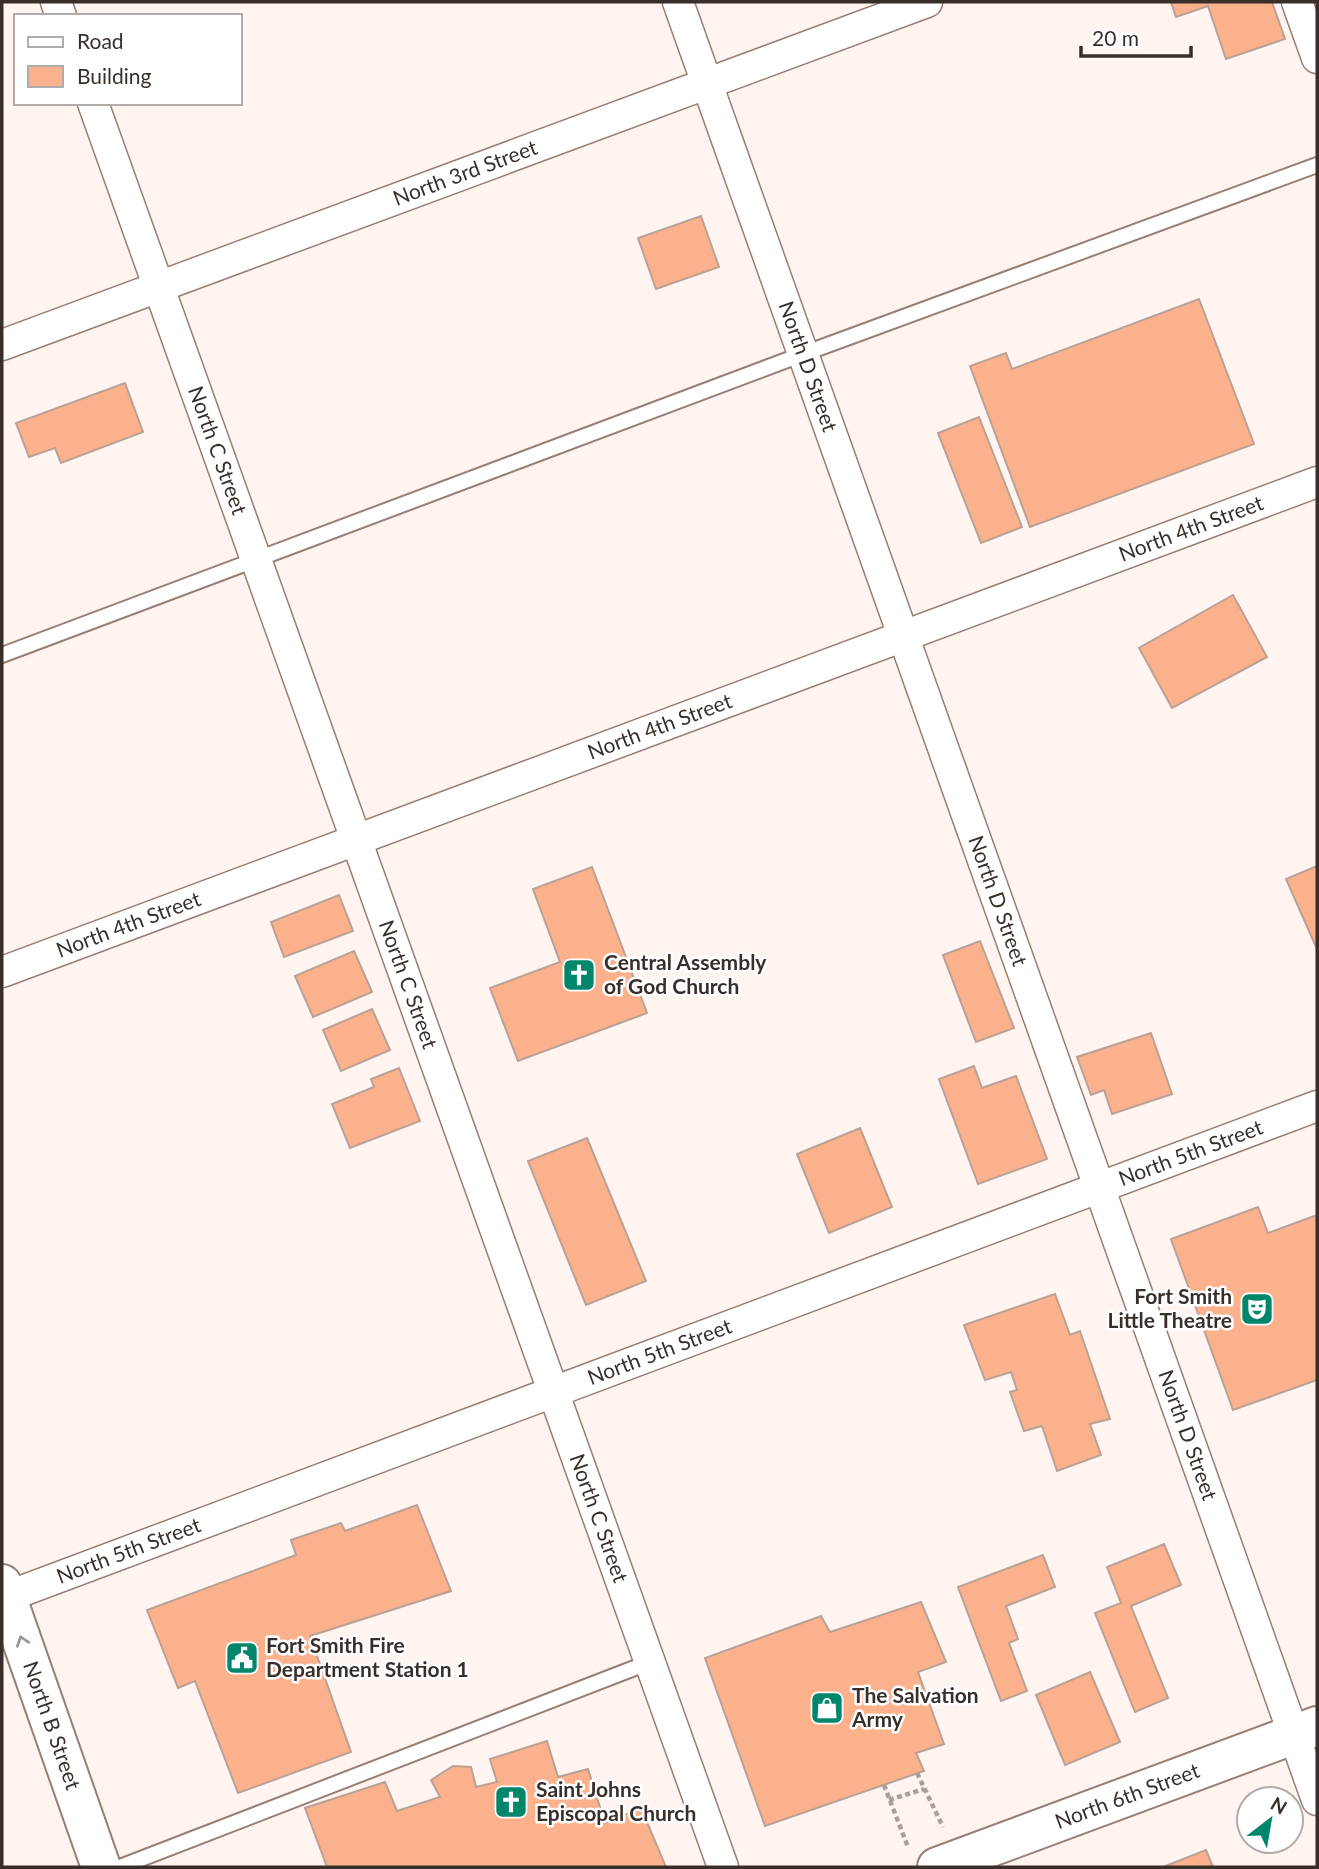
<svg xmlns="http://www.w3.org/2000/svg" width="1319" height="1869" viewBox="0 0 1319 1869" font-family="Lato,sans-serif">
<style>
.building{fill:#fcb18d;stroke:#baa196;stroke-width:2}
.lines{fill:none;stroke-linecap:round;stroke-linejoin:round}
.lane-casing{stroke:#967f74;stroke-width:18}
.street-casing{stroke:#967f74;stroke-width:33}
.secondary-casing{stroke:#967f74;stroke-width:42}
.path{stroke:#a99e99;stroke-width:4.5;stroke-dasharray:5 3.5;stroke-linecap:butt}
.lane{stroke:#fff;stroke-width:14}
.street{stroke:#fff;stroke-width:30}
.secondary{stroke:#fff;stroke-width:38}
.oneway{stroke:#9c9794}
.labels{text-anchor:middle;stroke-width:5;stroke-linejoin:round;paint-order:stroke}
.street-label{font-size:21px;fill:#392f2a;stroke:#fff}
.poi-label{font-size:21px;font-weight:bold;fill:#392f2a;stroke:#fff;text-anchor:start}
</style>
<rect width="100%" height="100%" fill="#fff4ef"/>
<g class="building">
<path d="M1171,2H1272L1285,39L1226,59L1208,6L1176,17Z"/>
<path d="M701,216L719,267L656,289L638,238Z"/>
<path d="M1199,299L1254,444L1030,527L970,366L1006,353L1012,369Z"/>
<path d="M125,383L143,432L61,463L55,448L29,457L16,423Z"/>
<path d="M979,417L1022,527L981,543L938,433Z"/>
<path d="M1233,595L1267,657L1172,708L1139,648Z"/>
<path d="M1317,866V949L1286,879Z"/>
<path d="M592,867L647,1013L518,1061L490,988L560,962L533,889Z"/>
<path d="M339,895L353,931L284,957L271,922Z"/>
<path d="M980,941L1014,1028L976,1042L943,955Z"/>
<path d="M354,951L372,992L313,1017L295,976Z"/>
<path d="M372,1009L390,1050L341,1071L323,1030Z"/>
<path d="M1151,1033L1172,1094L1112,1114L1104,1090L1091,1095L1077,1057Z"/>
<path d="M974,1066L982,1088L1016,1076L1047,1159L978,1184L939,1079Z"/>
<path d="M399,1068L420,1121L350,1148L332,1104L374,1087L371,1079Z"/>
<path d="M860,1128L892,1207L829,1233L797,1154Z"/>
<path d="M587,1138L646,1281L586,1305L528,1161Z"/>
<path d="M1258,1207L1268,1233L1317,1215V1380L1233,1410L1171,1239Z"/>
<path d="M1055,1294L1070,1335L1080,1331L1110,1419L1090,1424L1101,1455L1057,1471L1042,1426L1024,1431L1010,1392L1017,1390L1011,1372L985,1380L964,1325Z"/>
<path d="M417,1505L451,1591L310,1636L351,1752L238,1793L195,1681L178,1688L147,1610L296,1555L291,1540L341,1523L345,1531Z"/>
<path d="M1164,1544L1181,1585L1131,1606L1168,1698L1135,1712L1095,1613L1121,1603L1107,1567Z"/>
<path d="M1043,1555L1055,1587L1006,1606L1018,1639L1009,1643L1027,1691L1001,1701L958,1587Z"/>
<path d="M921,1602L946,1662L918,1672L944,1744L916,1753L924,1771L765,1826L705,1658L821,1616L830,1632Z"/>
<path d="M1090,1672L1120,1742L1065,1765L1036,1695Z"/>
<path d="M547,1741L558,1777L588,1769L605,1823L641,1808L666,1867H327L305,1808L385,1782L397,1811L440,1797L431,1780L453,1766L471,1767L476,1787L497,1782L490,1759Z"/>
<path d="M1206,1850L1213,1867H1163Z"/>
</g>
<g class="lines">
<defs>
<g id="lane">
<path d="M2,655L803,354L1317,165"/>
<path d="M120,1867L650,1662"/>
</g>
<g id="street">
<path d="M56,2L61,16"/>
<path id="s1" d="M678,2L1317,1800"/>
<path d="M1297,2L1317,58"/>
<path id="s2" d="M93,103L723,1867"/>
<path id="s3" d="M2,345L927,2"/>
<path id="s4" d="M2,972L1317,482"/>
<path id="s5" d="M6,1597L1317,1106"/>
</g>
<g id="secondary">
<path id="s6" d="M2,1584L101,1867"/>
<path id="s7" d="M937,1867L1317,1726"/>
</g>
</defs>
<use href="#lane" class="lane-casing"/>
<use href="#street" class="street-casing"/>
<use href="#secondary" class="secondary-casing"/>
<g class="path">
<path d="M917,1773L943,1827"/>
<path d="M884,1785L908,1847"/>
<path d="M889,1800L924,1789"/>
</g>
<use href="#lane" class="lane"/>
<use href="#street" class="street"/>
<use href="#secondary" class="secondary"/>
</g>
<defs><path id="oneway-chevron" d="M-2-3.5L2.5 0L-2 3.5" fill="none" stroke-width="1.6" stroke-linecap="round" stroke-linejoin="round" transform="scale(1.75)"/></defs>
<use class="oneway" href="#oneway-chevron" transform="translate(22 1641) rotate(-109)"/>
<defs>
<symbol id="church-square" viewBox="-11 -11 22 22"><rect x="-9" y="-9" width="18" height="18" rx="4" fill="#00866b" stroke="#fff"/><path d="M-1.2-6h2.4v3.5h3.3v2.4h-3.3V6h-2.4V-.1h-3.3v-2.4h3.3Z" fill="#fff"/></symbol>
<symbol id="theatre-square" viewBox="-11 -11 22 22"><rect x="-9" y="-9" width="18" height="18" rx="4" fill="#00866b" stroke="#fff"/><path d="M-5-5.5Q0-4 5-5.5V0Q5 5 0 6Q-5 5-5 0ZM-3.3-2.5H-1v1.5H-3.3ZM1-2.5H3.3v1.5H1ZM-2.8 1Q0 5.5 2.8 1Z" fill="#fff"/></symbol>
<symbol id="civic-square" viewBox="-11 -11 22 22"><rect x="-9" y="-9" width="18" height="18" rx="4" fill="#00866b" stroke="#fff"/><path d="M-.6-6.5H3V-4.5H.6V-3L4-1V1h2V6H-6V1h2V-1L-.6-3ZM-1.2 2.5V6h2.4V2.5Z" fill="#fff"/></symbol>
<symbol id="shop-square" viewBox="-11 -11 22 22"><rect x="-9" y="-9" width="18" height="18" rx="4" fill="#00866b" stroke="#fff"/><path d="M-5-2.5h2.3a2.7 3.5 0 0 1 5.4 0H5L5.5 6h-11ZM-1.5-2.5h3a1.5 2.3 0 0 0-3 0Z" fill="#fff"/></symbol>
</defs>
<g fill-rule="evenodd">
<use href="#church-square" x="560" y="956" width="38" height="38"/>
<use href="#theatre-square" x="1238" y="1290" width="38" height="38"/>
<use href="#civic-square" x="223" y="1639" width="38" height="38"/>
<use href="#shop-square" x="808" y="1689" width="38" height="38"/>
<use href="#church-square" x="492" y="1783" width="38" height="38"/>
</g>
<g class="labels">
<g class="street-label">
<text dy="7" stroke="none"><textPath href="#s3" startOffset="494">North 3rd Street</textPath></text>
<text dy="7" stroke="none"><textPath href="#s1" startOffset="387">North D Street</textPath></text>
<text dy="7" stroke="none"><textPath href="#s2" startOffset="369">North C Street</textPath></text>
<text dy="7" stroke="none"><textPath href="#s4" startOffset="1269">North 4th Street</textPath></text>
<text dy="7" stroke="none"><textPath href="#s4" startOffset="702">North 4th Street</textPath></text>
<text dy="7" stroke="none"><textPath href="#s1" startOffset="954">North D Street</textPath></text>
<text dy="7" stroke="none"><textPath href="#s4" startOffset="135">North 4th Street</textPath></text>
<text dy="7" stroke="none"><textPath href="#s2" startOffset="936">North C Street</textPath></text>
<text dy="7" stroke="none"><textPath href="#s5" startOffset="1265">North 5th Street</textPath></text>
<text dy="7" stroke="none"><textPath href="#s5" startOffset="698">North 5th Street</textPath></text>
<text dy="7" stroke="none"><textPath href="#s1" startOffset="1521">North D Street</textPath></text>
<text dy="7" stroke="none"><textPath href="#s2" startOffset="1503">North C Street</textPath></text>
<text dy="7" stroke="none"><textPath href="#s5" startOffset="131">North 5th Street</textPath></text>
<text dy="7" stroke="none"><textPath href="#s6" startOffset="150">North B Street</textPath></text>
<text dy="7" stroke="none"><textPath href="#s7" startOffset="203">North 6th Street</textPath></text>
</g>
<g class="poi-label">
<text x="604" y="970">Central Assembly<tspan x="604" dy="24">of God Church</tspan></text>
<text x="1232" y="1304" text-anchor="end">Fort Smith<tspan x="1232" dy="24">Little Theatre</tspan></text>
<text x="266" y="1653">Fort Smith Fire<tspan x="266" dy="24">Department Station 1</tspan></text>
<text x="852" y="1703">The Salvation<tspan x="852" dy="24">Army</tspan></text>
<text x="536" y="1797">Saint Johns<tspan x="536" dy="24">Episcopal Church</tspan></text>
</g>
</g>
<rect width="1319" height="1869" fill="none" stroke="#392f2a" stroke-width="7"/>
<rect x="14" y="14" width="228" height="91" fill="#ffffff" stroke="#b0acaa" stroke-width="2"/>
<rect x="28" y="37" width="35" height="10" fill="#ffffff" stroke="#b0acaa" stroke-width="2"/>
<text x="77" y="49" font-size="21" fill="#392f2a">Road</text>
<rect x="28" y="66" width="35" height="21" fill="#fcb18d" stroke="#b0acaa" stroke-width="2"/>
<text x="77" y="84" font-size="21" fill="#392f2a">Building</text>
<g transform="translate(1270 1820) rotate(31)"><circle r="33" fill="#ffffff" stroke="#b0acaa" stroke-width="2"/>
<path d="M0-5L12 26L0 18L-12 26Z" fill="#00866b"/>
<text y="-10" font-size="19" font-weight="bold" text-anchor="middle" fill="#392f2a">N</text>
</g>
<path d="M1081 46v10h110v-10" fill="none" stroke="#392f2a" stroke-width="3.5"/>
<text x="1092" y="46" font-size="21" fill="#392f2a" stroke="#ffffff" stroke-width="5" paint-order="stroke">20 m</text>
</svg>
